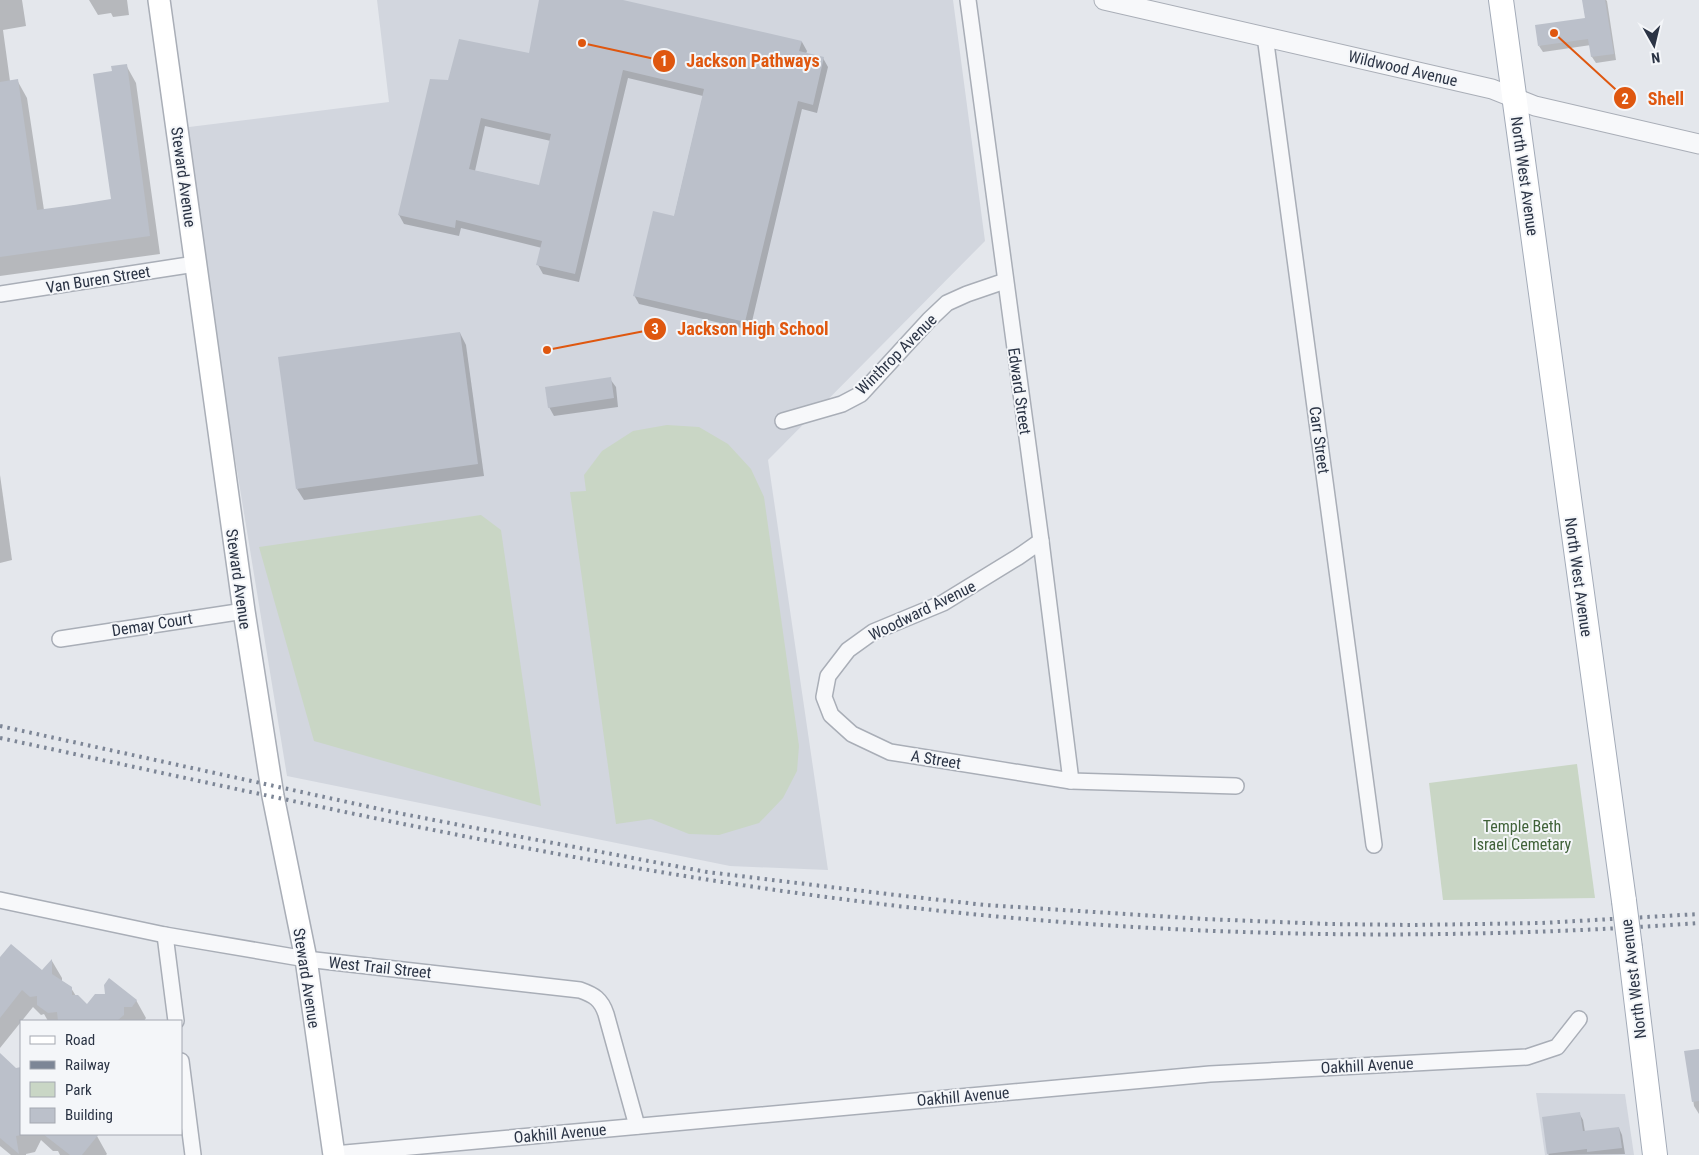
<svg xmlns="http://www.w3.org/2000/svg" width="1699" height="1155" viewBox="0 0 1699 1155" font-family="'Roboto Condensed',sans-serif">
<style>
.built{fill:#d2d6de}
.green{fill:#c9d6c5}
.shadow{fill:#0003;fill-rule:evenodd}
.building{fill:#bbc0ca;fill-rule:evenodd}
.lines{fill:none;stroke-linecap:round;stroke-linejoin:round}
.minor-casing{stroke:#a9aeb7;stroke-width:18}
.tertiary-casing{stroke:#a9aeb7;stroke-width:21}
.secondary-casing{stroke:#a9aeb7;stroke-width:24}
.primary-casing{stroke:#a3abb8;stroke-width:26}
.minor{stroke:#f7f8fa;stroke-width:15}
.tertiary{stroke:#f7f8fa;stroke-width:19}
.secondary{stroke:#fff;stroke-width:21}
.primary{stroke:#fff;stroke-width:24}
.rail{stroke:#7d8696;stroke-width:4;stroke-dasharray:2.5 5;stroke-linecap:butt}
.primary-bridge-casing{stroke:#a3abb8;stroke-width:26;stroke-linecap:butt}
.primary-bridge{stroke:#fff;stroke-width:24}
.labels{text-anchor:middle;stroke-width:4;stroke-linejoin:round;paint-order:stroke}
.street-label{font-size:16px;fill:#2b3445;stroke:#f4f6f9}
.park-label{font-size:16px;fill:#3f6138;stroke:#f4f6f9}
.leader{fill:none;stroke:#df570f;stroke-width:2}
.callout-dot{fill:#df570f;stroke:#f4f6f9;stroke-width:2}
.mark-label{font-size:15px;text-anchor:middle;font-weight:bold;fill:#fff}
.callout-label{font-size:18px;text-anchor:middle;font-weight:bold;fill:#df570f;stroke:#f4f6f9;stroke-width:4;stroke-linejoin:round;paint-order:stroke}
</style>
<rect width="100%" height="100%" fill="#e4e7ec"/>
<g class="built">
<path d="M377,0H953L985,241L768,460L828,870L730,866L287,776L181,128L389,102Z"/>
<path d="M1536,1093L1625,1094L1634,1155H1545Z"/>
</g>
<g class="green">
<path d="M667,425L699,427L728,444L751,469L764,497L799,746L797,771L783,798L759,823L719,835L689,834L651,819L616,824L570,492L586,491L584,475L602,451L633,431Z"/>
<path d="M481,515L501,530L541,806L314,741L259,547Z"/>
<path d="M1577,764L1595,898L1443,900L1429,783Z"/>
</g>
<g class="shadow">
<path d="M0,0H22L26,26L3,30L10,81L17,80L27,98L44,210L112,200L113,72L126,65L136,83L160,254L0,276Z"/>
<path d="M89,0H127L129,15L113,17L111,13L98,15Z"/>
<path d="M541,0H618L802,42L807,51L806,54L823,58L828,67L817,113L802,109L750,330L639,304L634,295L674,218L703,96L628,78L579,282L543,274L538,265L542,248L461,228L459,236L404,224L399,215L449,82L530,54ZM485,126L551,141L540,186L475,171Z"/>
<path d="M1583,0H1606L1607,1L1616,60L1596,63L1592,57L1591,45L1543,52L1539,46L1586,19Z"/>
<path d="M460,333L466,345L484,476L304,500L297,489Z"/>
<path d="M610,379L616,387L618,407L554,416L549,407Z"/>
<path d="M0,475L12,560L0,563Z"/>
<path d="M0,959L43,972L52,961L62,978V982L71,988L76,996L87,1005L136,1000L146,1018L144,1021H48L44,1014L41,1015L33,1007L0,1048Z"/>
<path d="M1699,1050V1114L1694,1106L1686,1052Z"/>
<path d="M0,1055L21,1074V1134H93L97,1136L107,1154L106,1155H60L58,1151H53L41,1140L35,1152L26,1154V1155H11L0,1146Z"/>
<path d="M1579,1113L1583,1120L1585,1132L1619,1128L1622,1135L1625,1154L1549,1155L1548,1154Z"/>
</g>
<g class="building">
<path d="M539,0H623L802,41L799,51L824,57L813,105L798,101L745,322L633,296L653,211L674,216L704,89L623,70L575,274L536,265L542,241L456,220L455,228L398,215L430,79L448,80L459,39L529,53ZM481,118L551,134L539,185L469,169Z"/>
<path d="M1582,0H1605L1614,54L1591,57L1588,39L1538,46L1535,25L1585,18Z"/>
<path d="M127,64L150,236L0,257V82L18,79L37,210L74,205L111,199L93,74L112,71L111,66Z"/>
<path d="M460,332L478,464L296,489L278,357Z"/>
<path d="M611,377L614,398L548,408L545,387Z"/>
<path d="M11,944L42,970L52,959V974L72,987V995H78L87,1004L95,994H105L104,985L109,978L137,1000L132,1007H124V1015L117,1021H58L57,1012L48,1013L37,1005V996L30,997L22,990L0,1018V957Z"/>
<path d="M1699,1049V1101L1692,1102L1684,1051Z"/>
<path d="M0,1053L16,1068L21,1067V1135L16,1136L19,1154L0,1138Z"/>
<path d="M1580,1112L1583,1131L1619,1127L1622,1148L1587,1152V1149L1547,1154L1542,1117Z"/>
<path d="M43,1134H99L82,1155H70Z"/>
</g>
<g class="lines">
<defs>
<g id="minor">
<path d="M968,0L1041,541L1071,781"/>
<path d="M1265,36L1374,845"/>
<path d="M0,294L195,264"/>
<path d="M783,421L842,404L861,394L929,320L947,303L967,294L1005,281"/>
<path d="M1041,541L1018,557L943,603L873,632L848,650L828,676L824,697L831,715L852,734L890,752L1071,781L1236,786"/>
<path d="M60,639L244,611"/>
<path d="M0,900L165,935L306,959L580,990C594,995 601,999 606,1014L637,1126"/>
<path d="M165,935L176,1021"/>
<path d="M181,1061L193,1155"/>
<path d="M334,1154L1210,1074L1527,1057L1557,1047L1579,1019"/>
</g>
<path id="tertiary" d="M1104,0L1492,89L1535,106L1699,144"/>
<path id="secondary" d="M159,0L244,611L273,796L306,959L334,1155"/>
<g id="primary">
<path d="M1501,0L1624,901"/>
<path d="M1630,948L1655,1155"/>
</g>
</defs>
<use href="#minor" class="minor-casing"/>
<use href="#tertiary" class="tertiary-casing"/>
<use href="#secondary" class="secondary-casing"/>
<use href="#primary" class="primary-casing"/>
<use href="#minor" class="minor"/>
<use href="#tertiary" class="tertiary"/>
<use href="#secondary" class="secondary"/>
<use href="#primary" class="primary"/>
<g class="rail">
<path d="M0,726L393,812L511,835L707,872L896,895L985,905L1204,919L1329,924L1412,925L1542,923L1699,914"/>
<path d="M0,738C290,800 578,867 873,903C1146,937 1424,943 1699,923"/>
</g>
<defs>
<path id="primary-bridge" d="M1624,901L1630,948"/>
</defs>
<use href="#primary-bridge" class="primary-bridge-casing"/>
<use href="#primary-bridge" class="primary-bridge"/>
</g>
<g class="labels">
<g class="street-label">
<text transform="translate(1403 68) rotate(13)" y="6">Wildwood Avenue</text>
<text transform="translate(1525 176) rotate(82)" y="6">North West Avenue</text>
<text transform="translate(184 177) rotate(82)" y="6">Steward Avenue</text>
<text transform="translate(98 279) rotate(-9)" y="6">Van Buren Street</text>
<text transform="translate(896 354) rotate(-45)" y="6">Winthrop Avenue</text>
<text transform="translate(1020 391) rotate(82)" y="6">Edward Street</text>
<text transform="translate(1320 440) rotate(82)" y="6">Carr Street</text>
<text transform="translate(1579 577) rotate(82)" y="6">North West Avenue</text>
<text transform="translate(239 579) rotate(82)" y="6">Steward Avenue</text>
<text transform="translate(922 610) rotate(-26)" y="6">Woodward Avenue</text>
<text transform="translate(152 624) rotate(-9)" y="6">Demay Court</text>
<text transform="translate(936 759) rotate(9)" y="6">A Street</text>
<text transform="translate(380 967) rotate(6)" y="6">West Trail Street</text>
<text transform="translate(307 978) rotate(81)" y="6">Steward Avenue</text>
<text transform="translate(1633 979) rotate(-97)" y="6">North West Avenue</text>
<text transform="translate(1367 1065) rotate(-3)" y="6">Oakhill Avenue</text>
<text transform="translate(963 1096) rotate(-5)" y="6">Oakhill Avenue</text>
<text transform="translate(560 1133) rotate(-5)" y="6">Oakhill Avenue</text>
</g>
<g class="park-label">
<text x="1522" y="832">Temple Beth<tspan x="1522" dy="18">Israel Cemetary</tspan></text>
</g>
</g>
<path class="leader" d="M582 43L664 61M1554 33L1625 98M547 350L655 329"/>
<g class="callout-dot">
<circle cx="582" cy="43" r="5"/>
<circle cx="1554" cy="33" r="5"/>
<circle cx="547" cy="350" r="5"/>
<circle cx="664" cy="61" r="12"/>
<circle cx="1625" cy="98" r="12"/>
<circle cx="655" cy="329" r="12"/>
</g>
<g class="mark-label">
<text x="664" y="66">1</text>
<text x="1625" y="104">2</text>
<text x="655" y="334">3</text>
</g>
<g class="callout-label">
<text x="753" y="67">Jackson Pathways</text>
<text x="1666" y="105">Shell</text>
<text x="753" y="335">Jackson High School</text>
</g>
<rect x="20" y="1020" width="162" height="115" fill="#f4f6f9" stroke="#a4a8b1"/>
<rect x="30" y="1036" width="25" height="8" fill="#ffffff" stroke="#a4a8b1"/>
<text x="65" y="1045" font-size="15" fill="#2b3445">Road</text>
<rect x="30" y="1061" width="25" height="8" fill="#7d8696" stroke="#a4a8b1"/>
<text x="65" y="1070" font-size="15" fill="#2b3445">Railway</text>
<rect x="30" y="1082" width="25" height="15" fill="#c9d6c5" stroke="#a4a8b1"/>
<text x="65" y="1095" font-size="15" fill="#2b3445">Park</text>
<rect x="30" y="1108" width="25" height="15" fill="#bbc0ca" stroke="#a4a8b1"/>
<text x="65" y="1120" font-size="15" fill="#2b3445">Building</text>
<g transform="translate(1654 45) rotate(172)" stroke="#f4f6f9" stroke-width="4" paint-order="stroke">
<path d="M0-4L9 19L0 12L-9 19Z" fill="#2b3445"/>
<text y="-8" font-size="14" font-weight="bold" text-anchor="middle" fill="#2b3445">N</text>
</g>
</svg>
